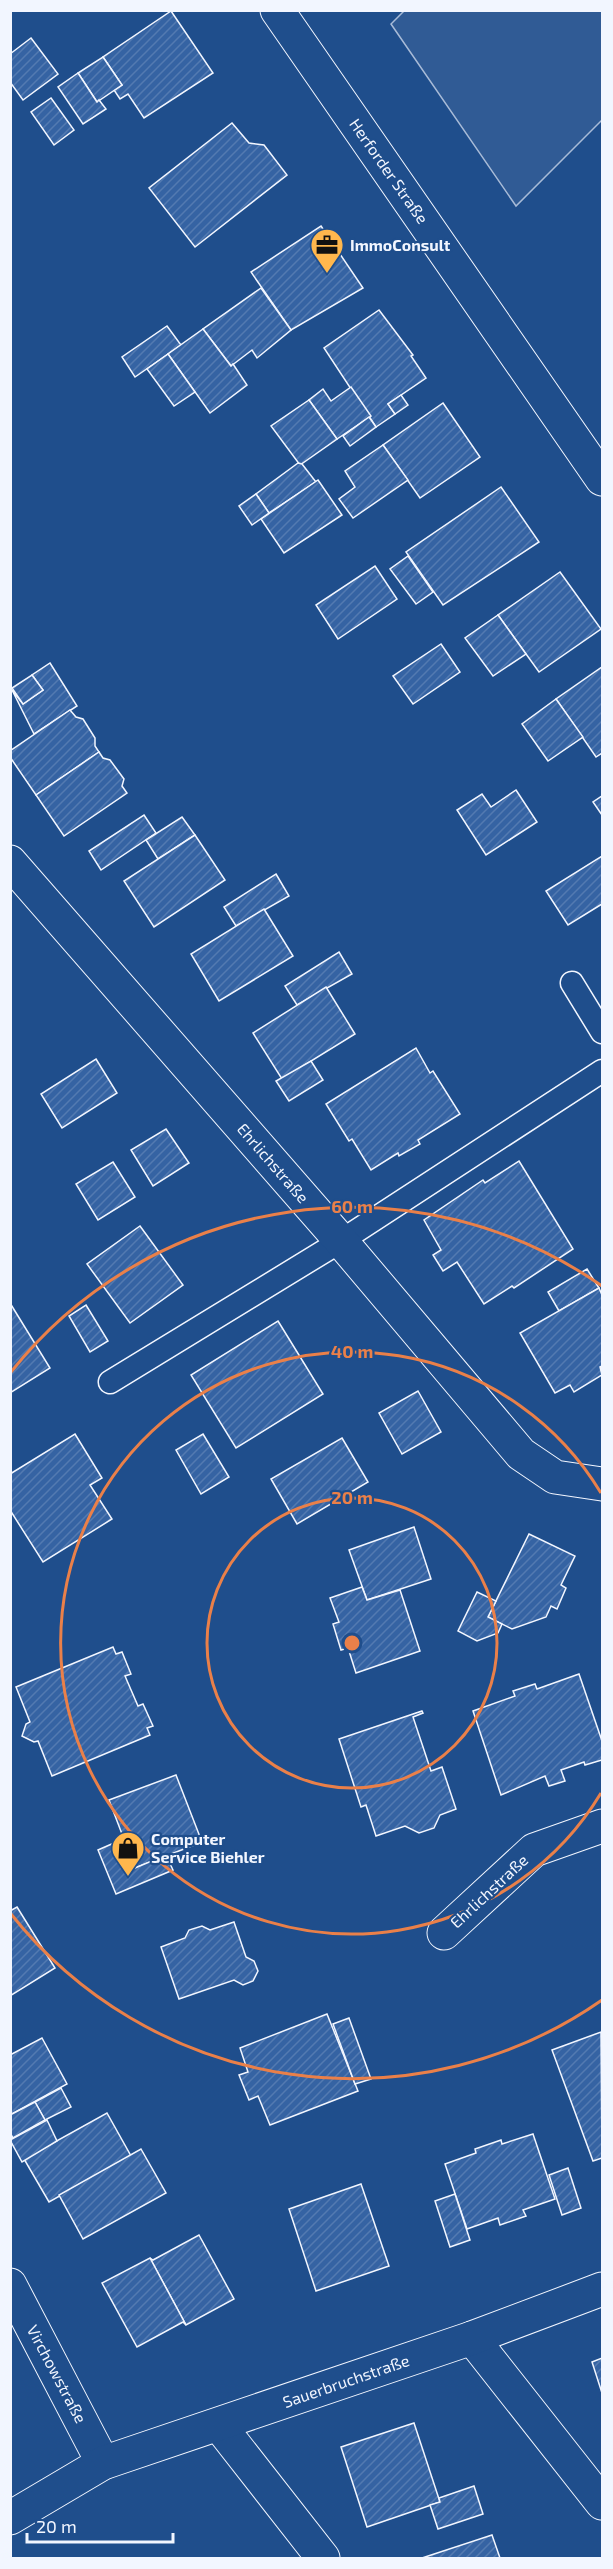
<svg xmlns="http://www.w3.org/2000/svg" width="613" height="2569" viewBox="0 0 613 2569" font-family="'Exo 2',sans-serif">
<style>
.built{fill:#305b95;stroke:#a8bbd7;stroke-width:1.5}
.building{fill:url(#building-hatch);stroke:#f2f6ff;stroke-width:1.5}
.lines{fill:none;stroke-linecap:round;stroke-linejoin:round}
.lane-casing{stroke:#f2f6ff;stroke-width:25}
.street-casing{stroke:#f2f6ff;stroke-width:35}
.secondary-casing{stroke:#f2f6ff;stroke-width:35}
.lane{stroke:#1f4e8c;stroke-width:22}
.street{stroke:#1f4e8c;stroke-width:33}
.secondary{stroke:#1f4e8c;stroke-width:33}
.ring{fill:none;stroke:#ea8049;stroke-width:3}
.labels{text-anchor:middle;stroke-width:4.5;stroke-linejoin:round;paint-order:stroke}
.street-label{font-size:16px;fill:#f2f6ff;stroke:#1f4e8c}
.poi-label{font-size:16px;font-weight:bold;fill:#f2f6ff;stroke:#1f4e8c;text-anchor:start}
.centre{fill:#ea8049;stroke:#1f4e8c;stroke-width:3}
.ring-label{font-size:18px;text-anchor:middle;font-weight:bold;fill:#ea8049;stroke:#1f4e8c;stroke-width:4.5;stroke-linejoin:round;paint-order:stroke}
</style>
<defs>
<pattern id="building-hatch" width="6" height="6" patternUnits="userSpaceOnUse" patternTransform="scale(1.5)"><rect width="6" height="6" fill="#3563a3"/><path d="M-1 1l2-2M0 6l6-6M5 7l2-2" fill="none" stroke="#537ab1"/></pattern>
</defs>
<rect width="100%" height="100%" fill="#1f4e8c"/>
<path class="built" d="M405,10L602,11V120L516,206L391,24Z"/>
<g class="building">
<path d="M171,11L213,73L144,118L128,94L120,99L114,90L122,85L103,57Z"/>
<path d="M31,38L58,74L23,100L10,82V54Z"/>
<path d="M103,57L122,85L97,102L78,73Z"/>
<path d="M78,73L97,102L99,100L106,109L83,124L58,87Z"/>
<path d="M51,98L74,130L54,145L31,112Z"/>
<path d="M232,123L249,143L264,145L287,175L195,247L149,188Z"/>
<path d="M321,226L363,288L291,330L251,272Z"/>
<path d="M261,288L291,330L257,358L252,350L231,366L203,329Z"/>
<path d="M379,310L413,355L411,356L426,378L388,404L395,414L376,427L324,348Z"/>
<path d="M167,326L181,345L135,377L122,357Z"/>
<path d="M203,329L231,366L233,364L247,385L210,413L168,354Z"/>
<path d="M168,354L195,392L174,406L147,369Z"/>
<path d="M351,387L371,416L337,439L309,400L323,389L331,401Z"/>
<path d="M401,395L408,405L395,414L388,404Z"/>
<path d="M309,400L337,439L300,465L271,426Z"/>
<path d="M443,403L480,457L420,498L383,445Z"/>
<path d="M369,417L376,427L350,446L343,436Z"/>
<path d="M383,445L408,480L353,518L339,499L355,487L345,471Z"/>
<path d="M298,463L302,464L316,482L269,513L256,494Z"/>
<path d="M318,480L342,515L284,553L261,519Z"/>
<path d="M501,487L539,542L443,605L406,552Z"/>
<path d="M256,494L269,513L252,525L239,506Z"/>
<path d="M408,556L433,592L416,604L390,569Z"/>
<path d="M375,566L397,599L338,639L316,605Z"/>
<path d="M560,572L601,629L539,672L498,615Z"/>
<path d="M498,615L526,654L493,676L465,638Z"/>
<path d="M441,644L460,672L413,704L393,676Z"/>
<path d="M50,663L77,706L34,734L12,690L23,704L43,690L32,675Z"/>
<path d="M602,667V753L596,757L556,699Z"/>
<path d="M32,675L43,690L23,704L12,688Z"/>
<path d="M556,699L583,737L548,761L522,724Z"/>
<path d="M70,710L76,717L83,719L95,738V746L99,752L36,795L10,757V751Z"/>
<path d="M99,752L103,758L110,760L124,779L122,786L127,793L64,836L36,795Z"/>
<path d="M516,790L537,822L486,855L457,810L482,794L491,807Z"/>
<path d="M602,796V815L593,802Z"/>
<path d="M144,815L156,833L101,870L89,851Z"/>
<path d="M182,817L195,835L158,859L146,840Z"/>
<path d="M195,835L225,880L154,927L124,881Z"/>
<path d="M602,856V904L568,925L546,891Z"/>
<path d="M276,874L289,896L236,926L224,907Z"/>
<path d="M264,909L293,956L219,1001L191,954Z"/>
<path d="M339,952L352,974L297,1005L285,986Z"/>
<path d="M326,987L355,1034L282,1079L253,1033Z"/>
<path d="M416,1048L430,1073L433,1071L460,1114L418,1140L420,1144L399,1156L398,1153L371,1170L352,1139L349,1141L326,1104Z"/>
<path d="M96,1059L117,1093L62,1128L41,1094Z"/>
<path d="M311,1061L323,1080L289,1101L276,1081Z"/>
<path d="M166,1129L189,1163L153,1186L131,1150Z"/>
<path d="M519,1161L573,1249L514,1288L512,1286L484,1304L457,1262L443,1271L433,1255L441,1250L424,1220L483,1180L485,1183Z"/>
<path d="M113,1162L135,1197L98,1220L76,1184Z"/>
<path d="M140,1226L183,1285L130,1323L87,1264Z"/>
<path d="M587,1269L599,1288L559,1311L548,1292Z"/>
<path d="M599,1288L602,1295V1366L600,1367L602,1375L574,1392L570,1385L555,1393L520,1333Z"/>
<path d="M10,1303L50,1368L10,1393Z"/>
<path d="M86,1305L108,1341L90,1352L69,1316Z"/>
<path d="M278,1321L323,1394L236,1448L191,1375Z"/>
<path d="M418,1391L441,1432L402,1454L379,1413Z"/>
<path d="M75,1434L102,1478L90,1485L112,1519L43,1562L10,1510V1474Z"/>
<path d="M203,1434L229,1477L201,1494L176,1450Z"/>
<path d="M342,1438L368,1482L297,1524L271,1479Z"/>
<path d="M414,1527L431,1579L367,1600L349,1550Z"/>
<path d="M529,1534L575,1556L561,1585L566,1588L557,1609L551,1606L546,1617L512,1629L488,1617Z"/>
<path d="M362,1587L367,1600L400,1590L420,1651L356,1673L348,1648L341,1650L333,1624L339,1622L330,1598Z"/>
<path d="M477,1592L496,1601L488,1617L502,1624L498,1633L477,1641L458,1631Z"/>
<path d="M113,1647L116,1654L122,1652L131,1674L125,1676L138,1706L143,1704L153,1726L147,1728L150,1735L52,1776L38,1741L34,1742L22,1736L26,1724L30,1722L16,1687Z"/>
<path d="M579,1674L602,1741V1760L585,1765L584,1762L561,1770L565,1781L549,1786L545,1776L501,1795L473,1711L515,1696L513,1691L535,1684L537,1689Z"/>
<path d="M422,1711L423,1713L413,1717L431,1771L442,1767L456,1809L440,1815L434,1828L419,1833L405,1826L376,1836L366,1805L361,1807L339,1739Z"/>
<path d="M176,1775L202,1842L135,1868L109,1800Z"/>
<path d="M123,1839L135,1868L166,1855L173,1870L116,1894L98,1850Z"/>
<path d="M17,1907L55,1968L10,1996V1911Z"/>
<path d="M234,1922L246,1957L254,1961L258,1971L253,1981L243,1985L234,1980L179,1999L161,1947L185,1938L189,1930L202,1926L210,1930Z"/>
<path d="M327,2014L358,2091L270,2125L258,2096L249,2100L239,2075L248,2072L240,2048Z"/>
<path d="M349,2018L371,2079L355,2084L333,2024Z"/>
<path d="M601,2032L602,2158L593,2161L552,2050Z"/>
<path d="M42,2038L67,2084L10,2115V2055Z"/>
<path d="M61,2088L71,2107L45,2120L35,2102Z"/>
<path d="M35,2102L45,2120L13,2138L10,2133V2115Z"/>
<path d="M107,2113L131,2156L49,2202L24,2159Z"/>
<path d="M47,2120L57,2141L22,2162L10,2140Z"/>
<path d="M533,2134L555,2199L523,2210L526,2216L500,2225L498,2218L467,2229L445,2164L476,2153L475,2149L501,2140L502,2144Z"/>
<path d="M141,2149L166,2193L83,2239L59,2195Z"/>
<path d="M568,2168L581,2208L562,2215L549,2175Z"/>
<path d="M361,2184L389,2266L316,2291L289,2209Z"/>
<path d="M455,2194L470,2240L450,2247L435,2201Z"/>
<path d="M199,2235L234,2299L186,2325L150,2258L153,2260Z"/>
<path d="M150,2258L186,2325L183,2322L137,2347L102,2283Z"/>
<path d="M602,2358V2393L592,2362Z"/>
<path d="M414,2423L440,2502L367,2527L341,2447Z"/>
<path d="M474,2486L483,2514L438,2529L430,2505L440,2502L439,2498Z"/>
<path d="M492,2535L500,2558H422Z"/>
</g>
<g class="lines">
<defs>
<g id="lane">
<path d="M572,983L602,1032"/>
<path d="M110,1382L341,1241L602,1071"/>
</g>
<g id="street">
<path d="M10,862L341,1241L521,1454L555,1477L602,1484"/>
<path d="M444,1933L534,1850L602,1826"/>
<path d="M10,2285L103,2463"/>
<path d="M472,2338L602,2503"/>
<path d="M219,2425L323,2558"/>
<path d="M10,2518L103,2463L472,2338L602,2289"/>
</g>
<path id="secondary" d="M277,10L602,479"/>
</defs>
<use href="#lane" class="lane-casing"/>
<use href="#street" class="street-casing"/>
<use href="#secondary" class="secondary-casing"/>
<use href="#lane" class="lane"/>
<use href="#street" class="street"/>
<use href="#secondary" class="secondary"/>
</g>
<g class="ring">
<circle cx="352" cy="1643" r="145"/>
<path d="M601 1793A291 291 0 1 1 601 1493"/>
<path d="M602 2000A436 436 0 0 1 11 1914M11 1372A436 436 0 0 1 602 1286"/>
</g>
<defs>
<symbol id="office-pin" viewBox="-11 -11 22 30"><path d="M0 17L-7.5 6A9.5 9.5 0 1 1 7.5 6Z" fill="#ffb74d" stroke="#1f4e8c"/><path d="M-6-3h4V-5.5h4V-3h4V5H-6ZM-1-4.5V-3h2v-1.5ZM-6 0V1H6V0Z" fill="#111"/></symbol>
<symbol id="shop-pin" viewBox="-11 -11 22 30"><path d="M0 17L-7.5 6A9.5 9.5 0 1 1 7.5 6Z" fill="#ffb74d" stroke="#1f4e8c"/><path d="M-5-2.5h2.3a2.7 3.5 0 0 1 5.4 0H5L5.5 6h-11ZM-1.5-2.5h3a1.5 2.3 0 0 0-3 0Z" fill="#111"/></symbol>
</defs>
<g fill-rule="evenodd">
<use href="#office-pin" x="308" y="226" width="38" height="52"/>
<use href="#shop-pin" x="109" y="1829" width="38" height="52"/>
</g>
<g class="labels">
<g class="street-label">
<text transform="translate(389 171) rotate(55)" y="6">Herforder Straße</text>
<text transform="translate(273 1163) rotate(49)" y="6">Ehrlichstraße</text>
<text transform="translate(489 1891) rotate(-43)" y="6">Ehrlichstraße</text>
<text transform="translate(57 2374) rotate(62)" y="6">Virchowstraße</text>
<text transform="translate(346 2381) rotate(-19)" y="6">Sauerbruchstraße</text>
</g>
<g class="poi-label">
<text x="350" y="251">ImmoConsult</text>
<text x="151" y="1845">Computer<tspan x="151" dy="18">Service Biehler</tspan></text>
</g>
</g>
<circle cx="352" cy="1643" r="9" class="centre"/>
<g class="ring-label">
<text x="352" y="1213">60 m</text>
<text x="352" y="1358">40 m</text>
<text x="352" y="1504">20 m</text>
</g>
<rect width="613" height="2569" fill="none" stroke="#f2f6ff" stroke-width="24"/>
<path d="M27 2533v9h146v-9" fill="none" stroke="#f2f6ff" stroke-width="3"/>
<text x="36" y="2533" font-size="18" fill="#f2f6ff" stroke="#1f4e8c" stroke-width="4.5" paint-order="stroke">20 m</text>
</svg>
